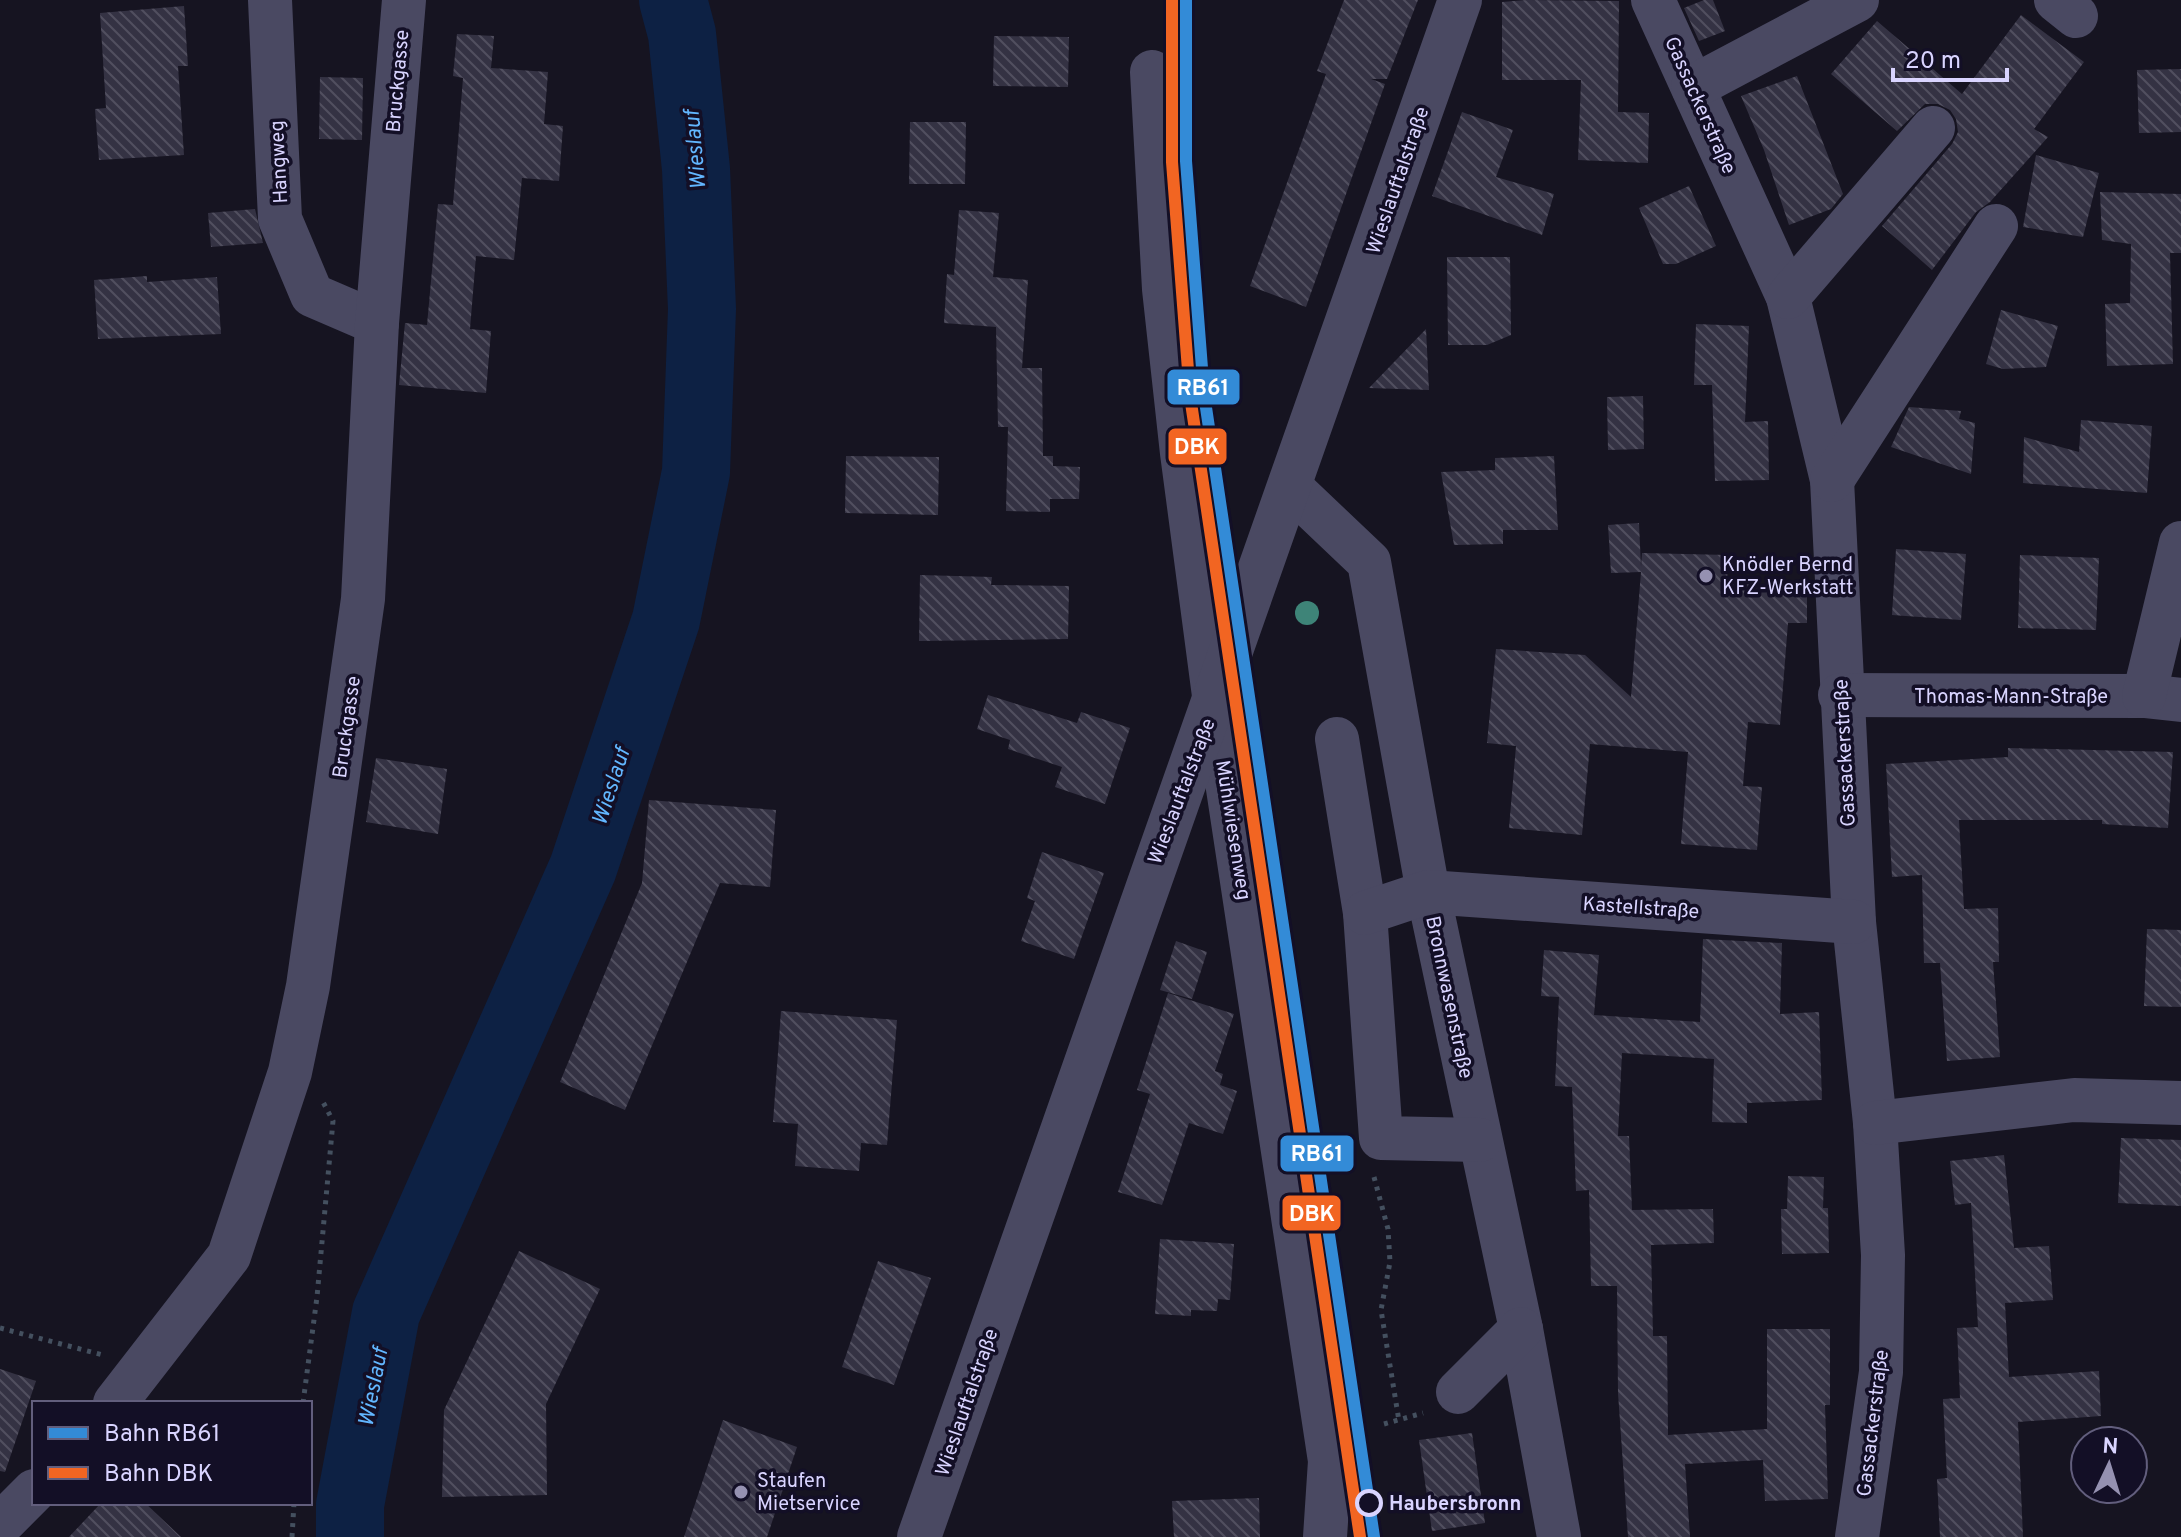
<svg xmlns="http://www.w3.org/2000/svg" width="2181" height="1537" viewBox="0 0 2181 1537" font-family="Overpass,sans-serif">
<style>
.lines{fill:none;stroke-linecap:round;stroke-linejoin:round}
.stream{stroke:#0d2144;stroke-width:11}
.river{stroke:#0d2144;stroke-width:68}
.building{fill:url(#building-back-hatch)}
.path{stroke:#44505f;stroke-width:5;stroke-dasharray:4 6;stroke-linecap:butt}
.minor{stroke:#4a4962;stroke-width:44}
.rail-1-casing{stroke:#130f26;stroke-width:18}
.rail-2-casing{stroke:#130f26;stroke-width:18}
.rail-1{stroke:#338bd7;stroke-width:12}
.rail-2{stroke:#f26522;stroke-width:12}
.tree{fill:#3e8478}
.poi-dot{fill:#9591b1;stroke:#130f26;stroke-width:3}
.stop-dot{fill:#130f26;stroke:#d9d4ff;stroke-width:4}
.labels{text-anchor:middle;stroke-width:7;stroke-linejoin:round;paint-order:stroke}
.street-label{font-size:20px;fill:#d9d4ff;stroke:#130f26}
.poi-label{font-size:20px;fill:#d9d4ff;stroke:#130f26;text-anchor:start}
.stop-label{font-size:20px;font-weight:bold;fill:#d9d4ff;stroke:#130f26;text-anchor:start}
.water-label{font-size:22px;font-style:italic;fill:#62b6ff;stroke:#130f26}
.line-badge{stroke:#130f26;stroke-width:3}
.badge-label{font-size:22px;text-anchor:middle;font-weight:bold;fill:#fff}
</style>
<defs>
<pattern id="building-back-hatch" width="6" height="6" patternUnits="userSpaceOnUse" patternTransform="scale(2)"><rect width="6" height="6" fill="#343243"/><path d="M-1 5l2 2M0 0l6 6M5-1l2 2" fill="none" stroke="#514f5f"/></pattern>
</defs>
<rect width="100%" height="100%" fill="#161421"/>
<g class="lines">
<path class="stream" d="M682,34L695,0"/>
<path class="river" d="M350,1537V1505L386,1313L583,868L666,620L696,472L702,309L696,169L682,34L673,0"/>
</g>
<g class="building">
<path d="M1344,0H1418L1387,79H1371L1385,84L1306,307L1250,286L1326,74L1317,71Z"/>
<path d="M1527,0L1619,1L1618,112L1649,113L1648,163L1578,160L1581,80H1502V2Z"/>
<path d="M1704,0H1713L1725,31L1699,41L1684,8Z"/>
<path d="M184,6L188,66H178L184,155L99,160L95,109L106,108L100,13Z"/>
<path d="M2021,15L2084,62L2034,129L2048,137L1990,202L1976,212L1932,270L1882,226L1952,144L1958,132L1956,119L1950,110L1938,104H1925L1897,131L1831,74L1877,21L1962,94Z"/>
<path d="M457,34L494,36L491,68L548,72L544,124L563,126L559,181L522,178L514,260L476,256L470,329L491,331L486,393L399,385L405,323L427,325L438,204L453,205L463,78L453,76Z"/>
<path d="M994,36L1069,37L1068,87L993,86Z"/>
<path d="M2181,69V132L2139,133L2137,70Z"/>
<path d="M1797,76L1843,194L1831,209L1789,225L1764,150L1741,96Z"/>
<path d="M320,77L363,78L362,140L319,139Z"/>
<path d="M1462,112L1513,130L1496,177L1554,194L1542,235L1432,196Z"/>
<path d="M910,122H966L965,184H909Z"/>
<path d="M2036,155L2099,173L2083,237L2023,227Z"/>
<path d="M1689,186L1716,246L1676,264H1663L1639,208Z"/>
<path d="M2100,192L2181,194V253H2170L2173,364L2107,366L2105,304L2130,303L2131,244L2102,240Z"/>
<path d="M255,209L263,243L211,247L208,213Z"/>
<path d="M959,210L999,213L993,277L1028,280L1022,368H1042L1043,456H1053V466L1080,467L1079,499H1050V512L1006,511L1008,427H998L996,327L944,323L947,274L954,275Z"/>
<path d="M1447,257H1510L1511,335L1487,345H1448Z"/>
<path d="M147,276V282L217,277L221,334L98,339L94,280Z"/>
<path d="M2001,310L2058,326L2046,367L2003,369L1986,364Z"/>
<path d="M1696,324L1749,326L1745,422L1768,421L1769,480L1715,481L1712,385H1694Z"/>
<path d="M1426,329L1429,390L1369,388Z"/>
<path d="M1643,396L1644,449L1608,450L1607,397Z"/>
<path d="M1909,407L1961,411L1959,419L1975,423L1971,474L1891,447Z"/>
<path d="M2081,420L2152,426L2147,493L2023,483L2024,437L2079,452Z"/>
<path d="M846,456L939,457L938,515L845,513Z"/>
<path d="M1554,456L1558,530H1503V544L1454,545L1441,472L1495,470V458Z"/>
<path d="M1639,523L1641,567L1642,553L1728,555L1727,584L1807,585V623H1788L1780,725L1748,722L1743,786L1762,787L1757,850L1681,844L1688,752L1590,744L1582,835L1509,828L1516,746L1487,743L1496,649L1585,655L1631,697L1641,572L1611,573L1608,525Z"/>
<path d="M1896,549L1966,554L1961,620L1892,615Z"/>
<path d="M2020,555L2099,558L2096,630L2018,628Z"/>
<path d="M920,575L992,577L991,585L1069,586L1068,639L919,641Z"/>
<path d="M988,695L1077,723L1081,712L1130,728L1105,804L1055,787L1062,767L1008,749L1010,740L977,729Z"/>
<path d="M2008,748L2173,752L2168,828L2102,824V820H1959L1964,909L1998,908L1999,962H1993L2000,1057L1947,1061L1940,963H1924L1922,875L1892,877L1886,764L2008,757Z"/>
<path d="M376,758L447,769L438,834L366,822Z"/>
<path d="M649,800L776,810L770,887L720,883L625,1110L560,1082L642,883Z"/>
<path d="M1042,852L1104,873L1074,959L1021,941L1035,901L1027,898Z"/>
<path d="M2147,929L2181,930V1007L2144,1006Z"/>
<path d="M1703,939L1782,943L1780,1014L1819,1012L1822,1100L1747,1103V1123L1712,1122L1714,1059L1622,1053L1618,1136H1629L1632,1210L1713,1209L1714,1243L1651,1245L1653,1336H1667L1668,1435L1767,1429V1329H1830V1405H1825L1828,1499L1765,1501L1763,1460L1685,1464L1690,1537H1628L1618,1393L1617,1286H1591L1589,1190L1576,1191L1572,1087L1555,1086L1559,997L1541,996L1544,950L1599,955L1594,1015L1700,1022Z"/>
<path d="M1176,941L1207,952L1192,999L1160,990Z"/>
<path d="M1168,993L1234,1014L1215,1071L1223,1074L1220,1085L1237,1091L1223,1134L1189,1123L1162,1205L1118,1192L1150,1094L1137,1090Z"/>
<path d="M781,1011L897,1020L887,1145L861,1143L859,1171L795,1166L798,1124L773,1122Z"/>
<path d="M2121,1138L2181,1140V1206L2118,1203Z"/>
<path d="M2004,1155L2014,1248L2049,1246L2053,1300L2005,1303L2009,1377L2099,1371L2101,1416L2018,1422L2023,1537H1940L1937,1479L1947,1478L1943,1399L1960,1398L1957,1328L1978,1327L1971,1203L1955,1205L1950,1161Z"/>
<path d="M1788,1176L1824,1177L1823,1208H1828L1829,1253L1782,1254L1781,1209H1787Z"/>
<path d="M1160,1239L1234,1244L1230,1300L1218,1299L1217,1311L1191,1310V1316L1155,1314Z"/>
<path d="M519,1251L600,1289L546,1404L547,1495L442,1497L444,1410Z"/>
<path d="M878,1261L931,1278L894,1385L842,1367Z"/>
<path d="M0,1369L36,1381L5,1472L0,1471Z"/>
<path d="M723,1420L797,1447L767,1537H684Z"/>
<path d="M1472,1433L1485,1523L1432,1531L1419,1440Z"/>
<path d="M1259,1498L1260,1537H1174L1172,1501Z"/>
<path d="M101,1503H145L181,1537H69Z"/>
</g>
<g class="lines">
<g class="path">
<path d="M1374,1177L1388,1229L1390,1262L1381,1310L1399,1421"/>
<path d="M0,1328L103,1355"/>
<path d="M303,1403L317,1297L333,1121L323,1102"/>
<path d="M1384,1424L1423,1413"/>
<path d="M292,1537L294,1503"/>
</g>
<g class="minor">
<path d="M270,0L280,219L312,295L377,323"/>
<path d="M1653,0L1788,297L1832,480L1854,922L1875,1123L1883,1255L1881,1372L1857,1537"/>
<path d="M2056,0L2076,16"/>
<path d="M1152,72L1164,289L1182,453L1215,703L1330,1461L1325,1537"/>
<path d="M1693,87L1857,0"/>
<path d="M1788,297L1933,128"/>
<path d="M1832,480L1996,226"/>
<path d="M1290,487L1369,562L1428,892L1521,1329L1559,1537"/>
<path d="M1840,695L2144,696L2181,700"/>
<path d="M2144,696L2181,543"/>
<path d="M1337,739L1365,913L1381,1138L1480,1140"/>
<path d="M1365,913L1428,892L1854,922"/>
<path d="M1875,1123L2074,1100L2181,1103"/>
<path d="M1458,1392L1521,1329"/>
<path d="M115,1403L229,1256L290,1072L308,986L363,599L377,323L404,0"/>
<path d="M0,1525L34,1491"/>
<path d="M919,1537C1097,1024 1281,513 1460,0"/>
</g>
<defs>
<path id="rail-1" d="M1186,0V161L1204,394L1374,1537"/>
<path id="rail-2" d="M1172,0V162L1190,396L1360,1537"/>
</defs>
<use href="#rail-1" class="rail-1-casing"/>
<use href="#rail-2" class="rail-2-casing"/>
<use href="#rail-1" class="rail-1"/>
<use href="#rail-2" class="rail-2"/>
</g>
<circle class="tree" cx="1307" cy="613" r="12"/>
<g class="poi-dot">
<circle cx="1706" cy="576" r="8"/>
<circle cx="741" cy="1492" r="8"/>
</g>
<circle class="stop-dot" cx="1369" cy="1503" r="12"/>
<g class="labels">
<g class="street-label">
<text transform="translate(397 81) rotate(-85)" y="7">Bruckgasse</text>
<text transform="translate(1701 105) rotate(66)" y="7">Gassackerstraße</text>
<text transform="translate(278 162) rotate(-93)" y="7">Hangweg</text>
<text transform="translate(1397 180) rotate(-71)" y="7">Wieslauftalstraße</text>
<text x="2011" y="703">Thomas-Mann-Straße</text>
<text transform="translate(346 727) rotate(-82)" y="7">Bruckgasse</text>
<text transform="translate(1844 753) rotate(-93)" y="7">Gassackerstraße</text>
<text transform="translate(1181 791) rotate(-69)" y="7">Wieslauftalstraße</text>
<text transform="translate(1234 830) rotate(81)" y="7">Mühlwiesenweg</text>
<text transform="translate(1641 907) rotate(4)" y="7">Kastellstraße</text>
<text transform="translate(1450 997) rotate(78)" y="7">Bronnwasenstraße</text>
<text transform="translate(966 1402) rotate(-71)" y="7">Wieslauftalstraße</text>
<text transform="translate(1872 1423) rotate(-83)" y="7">Gassackerstraße</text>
</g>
<g class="poi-label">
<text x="1722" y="571">Knödler Bernd<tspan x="1722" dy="23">KFZ-Werkstatt</tspan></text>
<text x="757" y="1487">Staufen<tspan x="757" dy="23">Mietservice</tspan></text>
</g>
<g class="stop-label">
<text x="1389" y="1510">Haubersbronn</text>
</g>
<g class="water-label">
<text transform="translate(694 150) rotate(-95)" y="8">Wieslauf</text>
<text transform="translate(610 786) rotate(-72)" y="8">Wieslauf</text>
<text transform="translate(372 1387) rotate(-79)" y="8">Wieslauf</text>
</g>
</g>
<g class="line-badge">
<rect x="1166" y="368" width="75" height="38" rx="8" fill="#338bd7"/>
<rect x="1167" y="427" width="61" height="39" rx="8" fill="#f26522"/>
<rect x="1279" y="1134" width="76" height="39" rx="8" fill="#338bd7"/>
<rect x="1281" y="1194" width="61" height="38" rx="8" fill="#f26522"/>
</g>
<g class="badge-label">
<text x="1203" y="395">RB61</text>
<text x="1197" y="454">DBK</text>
<text x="1317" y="1161">RB61</text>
<text x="1312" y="1221">DBK</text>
</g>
<rect x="32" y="1401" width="280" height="104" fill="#130f26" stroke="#625e7d" stroke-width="2"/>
<rect x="48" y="1427" width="40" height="12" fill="#338bd7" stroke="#625e7d" stroke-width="2"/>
<text x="104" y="1441" font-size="24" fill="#d9d4ff">Bahn RB61</text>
<rect x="48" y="1467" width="40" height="12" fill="#f26522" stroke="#625e7d" stroke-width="2"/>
<text x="104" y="1481" font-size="24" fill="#d9d4ff">Bahn DBK</text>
<g transform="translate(2109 1465) rotate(4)"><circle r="38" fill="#130f26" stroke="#625e7d" stroke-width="2"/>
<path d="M0-6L14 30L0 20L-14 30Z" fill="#9591b1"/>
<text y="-12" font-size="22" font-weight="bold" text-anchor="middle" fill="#d9d4ff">N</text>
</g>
<path d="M1893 68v12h114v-12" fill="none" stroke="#d9d4ff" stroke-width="4"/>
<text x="1905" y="68" font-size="24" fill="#d9d4ff" stroke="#130f26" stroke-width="6" paint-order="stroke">20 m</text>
</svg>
